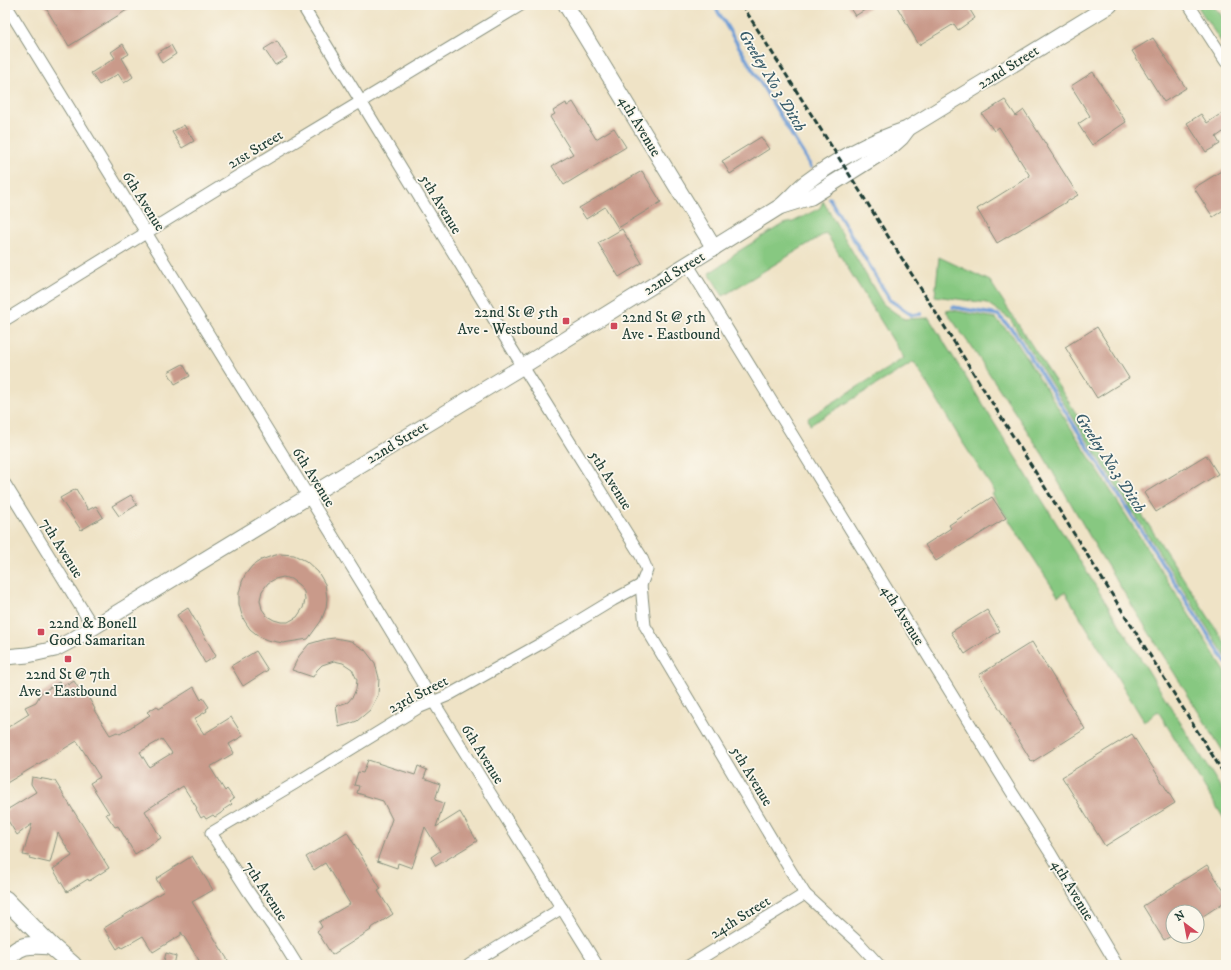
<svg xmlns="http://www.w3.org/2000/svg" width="1231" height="970" viewBox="0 0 1231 970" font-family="'IM FELL DW Pica',serif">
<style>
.green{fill:#87c881;stroke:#53825a}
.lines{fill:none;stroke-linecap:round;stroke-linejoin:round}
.stream{stroke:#6c9cd5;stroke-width:3.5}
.building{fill:#c99a8a;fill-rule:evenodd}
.street-casing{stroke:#87907d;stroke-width:13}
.secondary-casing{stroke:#87907d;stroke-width:17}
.primary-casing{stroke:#87907d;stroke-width:19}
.street{stroke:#fff;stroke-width:11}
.secondary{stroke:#fff;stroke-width:15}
.primary{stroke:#fff;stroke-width:17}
.rail{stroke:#1f3d34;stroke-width:3;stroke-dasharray:6 3;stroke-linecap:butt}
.poi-dot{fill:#d1495b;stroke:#fbf7ec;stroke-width:1.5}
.labels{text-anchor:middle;stroke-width:3.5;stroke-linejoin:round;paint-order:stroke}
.street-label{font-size:15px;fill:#1f3d34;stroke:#fbf7ec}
.poi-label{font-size:15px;fill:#1f3d34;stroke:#fbf7ec;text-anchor:start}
.water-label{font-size:16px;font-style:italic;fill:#3a5e6c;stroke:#fbf7ec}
</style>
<rect width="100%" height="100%" fill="#fbf7ec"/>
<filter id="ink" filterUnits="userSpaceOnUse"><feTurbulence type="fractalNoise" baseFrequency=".025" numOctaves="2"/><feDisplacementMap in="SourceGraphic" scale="8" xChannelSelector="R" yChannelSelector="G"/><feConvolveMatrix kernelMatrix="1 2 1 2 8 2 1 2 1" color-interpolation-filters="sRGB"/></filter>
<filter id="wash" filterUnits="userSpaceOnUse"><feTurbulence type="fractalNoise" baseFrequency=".012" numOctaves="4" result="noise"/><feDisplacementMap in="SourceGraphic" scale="16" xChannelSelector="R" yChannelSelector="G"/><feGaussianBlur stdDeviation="0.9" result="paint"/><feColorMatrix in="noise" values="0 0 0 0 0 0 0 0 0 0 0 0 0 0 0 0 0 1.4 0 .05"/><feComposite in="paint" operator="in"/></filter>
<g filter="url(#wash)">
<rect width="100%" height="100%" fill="#efe3c6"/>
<g class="green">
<path d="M1198,5H1212L1219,12L1226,23V49L1200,10Z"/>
<path d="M823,201L883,304L904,319L929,318L1226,796V822L1158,711L1144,721L1065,592L1058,596L992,494L995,492L961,440L914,362L810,425L808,418L904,358L826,233L723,296L709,273L728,261L734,254L783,224L793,222L820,208Z"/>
<path d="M939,257L990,281L1226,644V657L1010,319L987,303L935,296Z"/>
<path d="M951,310L995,318L1012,335L1226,673V756L1100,554L1043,455L977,355L946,311Z"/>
</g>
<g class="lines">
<g class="stream">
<path d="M714,5L811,167"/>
<path d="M829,198L890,300L912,315L921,314"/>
<path d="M953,307L998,315L1015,333L1226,663"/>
</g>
</g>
<g id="blocks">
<g class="building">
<path d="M44,5H135L69,46Z"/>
<path d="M848,5H873L855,16Z"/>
<path d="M896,5H967L975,18L958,30L954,24L919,45Z"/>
<path d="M1153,38L1186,88L1164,102L1132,51Z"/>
<path d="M277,41L287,58L275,65L264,49Z"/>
<path d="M123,44L129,54L122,58L133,77L124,83L118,74L99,85L91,73L115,58L111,52Z"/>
<path d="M171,45L176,54L162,63L157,53Z"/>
<path d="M1093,72L1126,122L1092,145L1078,124L1090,116L1071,86Z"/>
<path d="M1005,100L1016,116L1024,110L1078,195L997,243L977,209L1030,176L999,127L994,131L982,114Z"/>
<path d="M573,102L596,139L614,128L626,147L564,185L552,166L573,154L550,117L555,114L553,111L566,103L567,106Z"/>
<path d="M1222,113L1226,120V130L1216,137L1220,144L1206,152L1187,123L1201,114L1207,123Z"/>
<path d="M184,125L194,141L182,148L172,132Z"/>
<path d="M761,137L769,149L730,174L722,161Z"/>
<path d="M1226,168V208L1213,217L1194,188Z"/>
<path d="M642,171L661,202L618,228L605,207L586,219L579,208Z"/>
<path d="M622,229L642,263L619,277L598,243Z"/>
<path d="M1097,327L1129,378L1097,398L1065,347Z"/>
<path d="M183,364L190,376L175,384L168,372Z"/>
<path d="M1206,455L1218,474L1156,512L1144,493Z"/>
<path d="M76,489L88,510L96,506L103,517L81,530L60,498Z"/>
<path d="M131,495L137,505L119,516L112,506Z"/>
<path d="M992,497L1006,518L936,561L925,545L951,528L949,525Z"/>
<path d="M280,554L294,555L306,561L318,572L325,584L327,598L326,608L321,621L308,639L283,643L267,640L260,637L250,629L244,620L241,612L239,604V593L242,582L245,575L252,566L261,560L272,556ZM283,577L291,579L299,585L304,592L305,600L303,608L297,617L288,622H281L274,620L267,616L262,609L260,600L262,591L268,583L275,579Z"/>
<path d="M188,608L216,656L205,663L177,615Z"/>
<path d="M987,610L1000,631L965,654L951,632Z"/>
<path d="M335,638L351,641L365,650L375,663L379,678L378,695L370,710L357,721L349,724L339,727L336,706L348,702L353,696L356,689L357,680L352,669L343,663L334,661L322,665L317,670L313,677L292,670L299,656L309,644L326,639Z"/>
<path d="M1032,642L1085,729L1032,762L979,675Z"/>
<path d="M256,651L268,670L243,686L231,666Z"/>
<path d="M74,681L84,697L87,695L95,709L94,710L110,735L117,732L120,734L150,715L147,712L157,706L159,709L194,687L201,700L203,698L209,707L206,709L207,711L194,719L204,734L231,717L243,736L229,744L234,753L210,767L225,791L227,789L234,799L230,802L232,804L223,810L224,811L215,817L213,815L206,819L204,816L201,818L196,809L197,808L183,786L145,811L161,838L135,854L118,826L115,827L106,814L109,813L90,783L100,777L77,741L5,784V729L29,714L25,707L36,702L41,693L59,682L62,686L67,683L68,685ZM162,739L172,753L149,767L140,752Z"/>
<path d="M1132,734L1175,803L1105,846L1062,777Z"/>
<path d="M368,760L415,775L418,766L427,770L424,778L440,784L435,800L444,803L436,827L460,812L477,841L436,866L431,857L440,851L425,827L412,868L398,863L397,868L377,861L392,819L383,801L357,793L359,786L354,785L358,772L363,773Z"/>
<path d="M32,777L55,781L109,868L89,881L88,879L67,892L53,869L72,856L58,833L50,863L29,858L30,856L23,855L32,824L17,835L5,816V811L36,792L31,784Z"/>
<path d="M347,832L381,889L378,891L393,914L370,929L371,930L332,955L317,931L322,927L319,922L350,904L325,863L314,870L306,857Z"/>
<path d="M192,856L213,890L192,902L231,965H202L181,932V935L153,952L143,936L122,948L121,946L117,949L104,928L164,891L156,879Z"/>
<path d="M1207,865L1226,894V901L1197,920V912H1173V935L1164,940L1143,906Z"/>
<path d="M166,953L176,956L174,965H163Z"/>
</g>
</g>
</g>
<g filter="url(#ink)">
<use href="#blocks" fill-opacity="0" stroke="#87907d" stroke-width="1"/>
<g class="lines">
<defs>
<g id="street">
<path d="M6,5L371,598L433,701L597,965"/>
<path d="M302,5L512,349L641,556L647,570L641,585L645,626L789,868L805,894L859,943L879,965"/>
<path d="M1189,5L1226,62"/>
<path d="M688,265L1011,791L1051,854L1117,965"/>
<path d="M5,320L251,168L521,5"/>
<path d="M5,484L93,627"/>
<path d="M297,965L279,936L248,891L211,833L294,784L418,708L447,696L542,643L613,600L641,585"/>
<path d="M469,965L562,908"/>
<path d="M690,965L805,894"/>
</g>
<g id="secondary">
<path d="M566,5L714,248"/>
<path d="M782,206L811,197L892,146L901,138L907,130"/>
<path d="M5,657L28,655L55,649L74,639L523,366L781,206C789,199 796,191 804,184C834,161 871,141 907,129L1110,5"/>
</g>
<g id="primary">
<path d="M5,899L51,946L73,965"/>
<path d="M5,964C16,943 31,944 51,946"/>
</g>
</defs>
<use href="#street" class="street-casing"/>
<use href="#secondary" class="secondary-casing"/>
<use href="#primary" class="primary-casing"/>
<use href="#street" class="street"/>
<use href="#secondary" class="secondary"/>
<use href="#primary" class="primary"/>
<path class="rail" d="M742,5L856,185L1226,777"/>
</g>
</g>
<g class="poi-dot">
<rect x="562" y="317" width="8" height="8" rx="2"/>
<rect x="610" y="322" width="8" height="8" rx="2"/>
<rect x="37" y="628" width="8" height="8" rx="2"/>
<rect x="64" y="655" width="8" height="8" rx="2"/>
</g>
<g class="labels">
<g class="street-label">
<text transform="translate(1008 67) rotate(-32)" y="5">22nd Street</text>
<text transform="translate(640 126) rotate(59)" y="5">4th Avenue</text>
<text transform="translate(255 149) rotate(-31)" y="5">21st Street</text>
<text transform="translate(144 201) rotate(58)" y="5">6th Avenue</text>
<text transform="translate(441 204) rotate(59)" y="5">5th Avenue</text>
<text transform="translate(674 273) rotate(-32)" y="5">22nd Street</text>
<text transform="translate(397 442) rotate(-31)" y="5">22nd Street</text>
<text transform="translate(314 477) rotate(58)" y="5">6th Avenue</text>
<text transform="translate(611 480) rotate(58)" y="5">5th Avenue</text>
<text transform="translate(62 548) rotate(58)" y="5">7th Avenue</text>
<text transform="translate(903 615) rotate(58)" y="5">4th Avenue</text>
<text transform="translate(418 694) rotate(-27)" y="5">23rd Street</text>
<text transform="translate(483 754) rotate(58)" y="5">6th Avenue</text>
<text transform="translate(752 776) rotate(59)" y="5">5th Avenue</text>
<text transform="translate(1073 890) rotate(59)" y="5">4th Avenue</text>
<text transform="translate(266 891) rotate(57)" y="5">7th Avenue</text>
<text transform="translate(740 917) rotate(-32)" y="5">24th Street</text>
</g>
<g class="poi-label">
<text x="558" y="317" text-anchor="end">22nd St @ 5th<tspan x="558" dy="17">Ave - Westbound</tspan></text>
<text x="622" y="322">22nd St @ 5th<tspan x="622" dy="17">Ave - Eastbound</tspan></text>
<text x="49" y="628">22nd &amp; Bonell<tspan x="49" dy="17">Good Samaritan</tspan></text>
<text x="68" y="679" text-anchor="middle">22nd St @ 7th<tspan x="68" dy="17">Ave - Eastbound</tspan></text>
</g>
<g class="water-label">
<text transform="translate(773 80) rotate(59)" y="6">Greeley No 3 Ditch</text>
<text transform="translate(1111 462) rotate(57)" y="6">Greeley No.3 Ditch</text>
</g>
</g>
<rect width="1231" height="970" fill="none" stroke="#fbf7ec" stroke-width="20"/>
<g transform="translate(1185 924) rotate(328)"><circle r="19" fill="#fbf7ec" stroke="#a3ada2"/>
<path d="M0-3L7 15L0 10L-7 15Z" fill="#d1495b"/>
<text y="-6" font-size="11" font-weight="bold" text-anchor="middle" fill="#1f3d34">N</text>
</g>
</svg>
